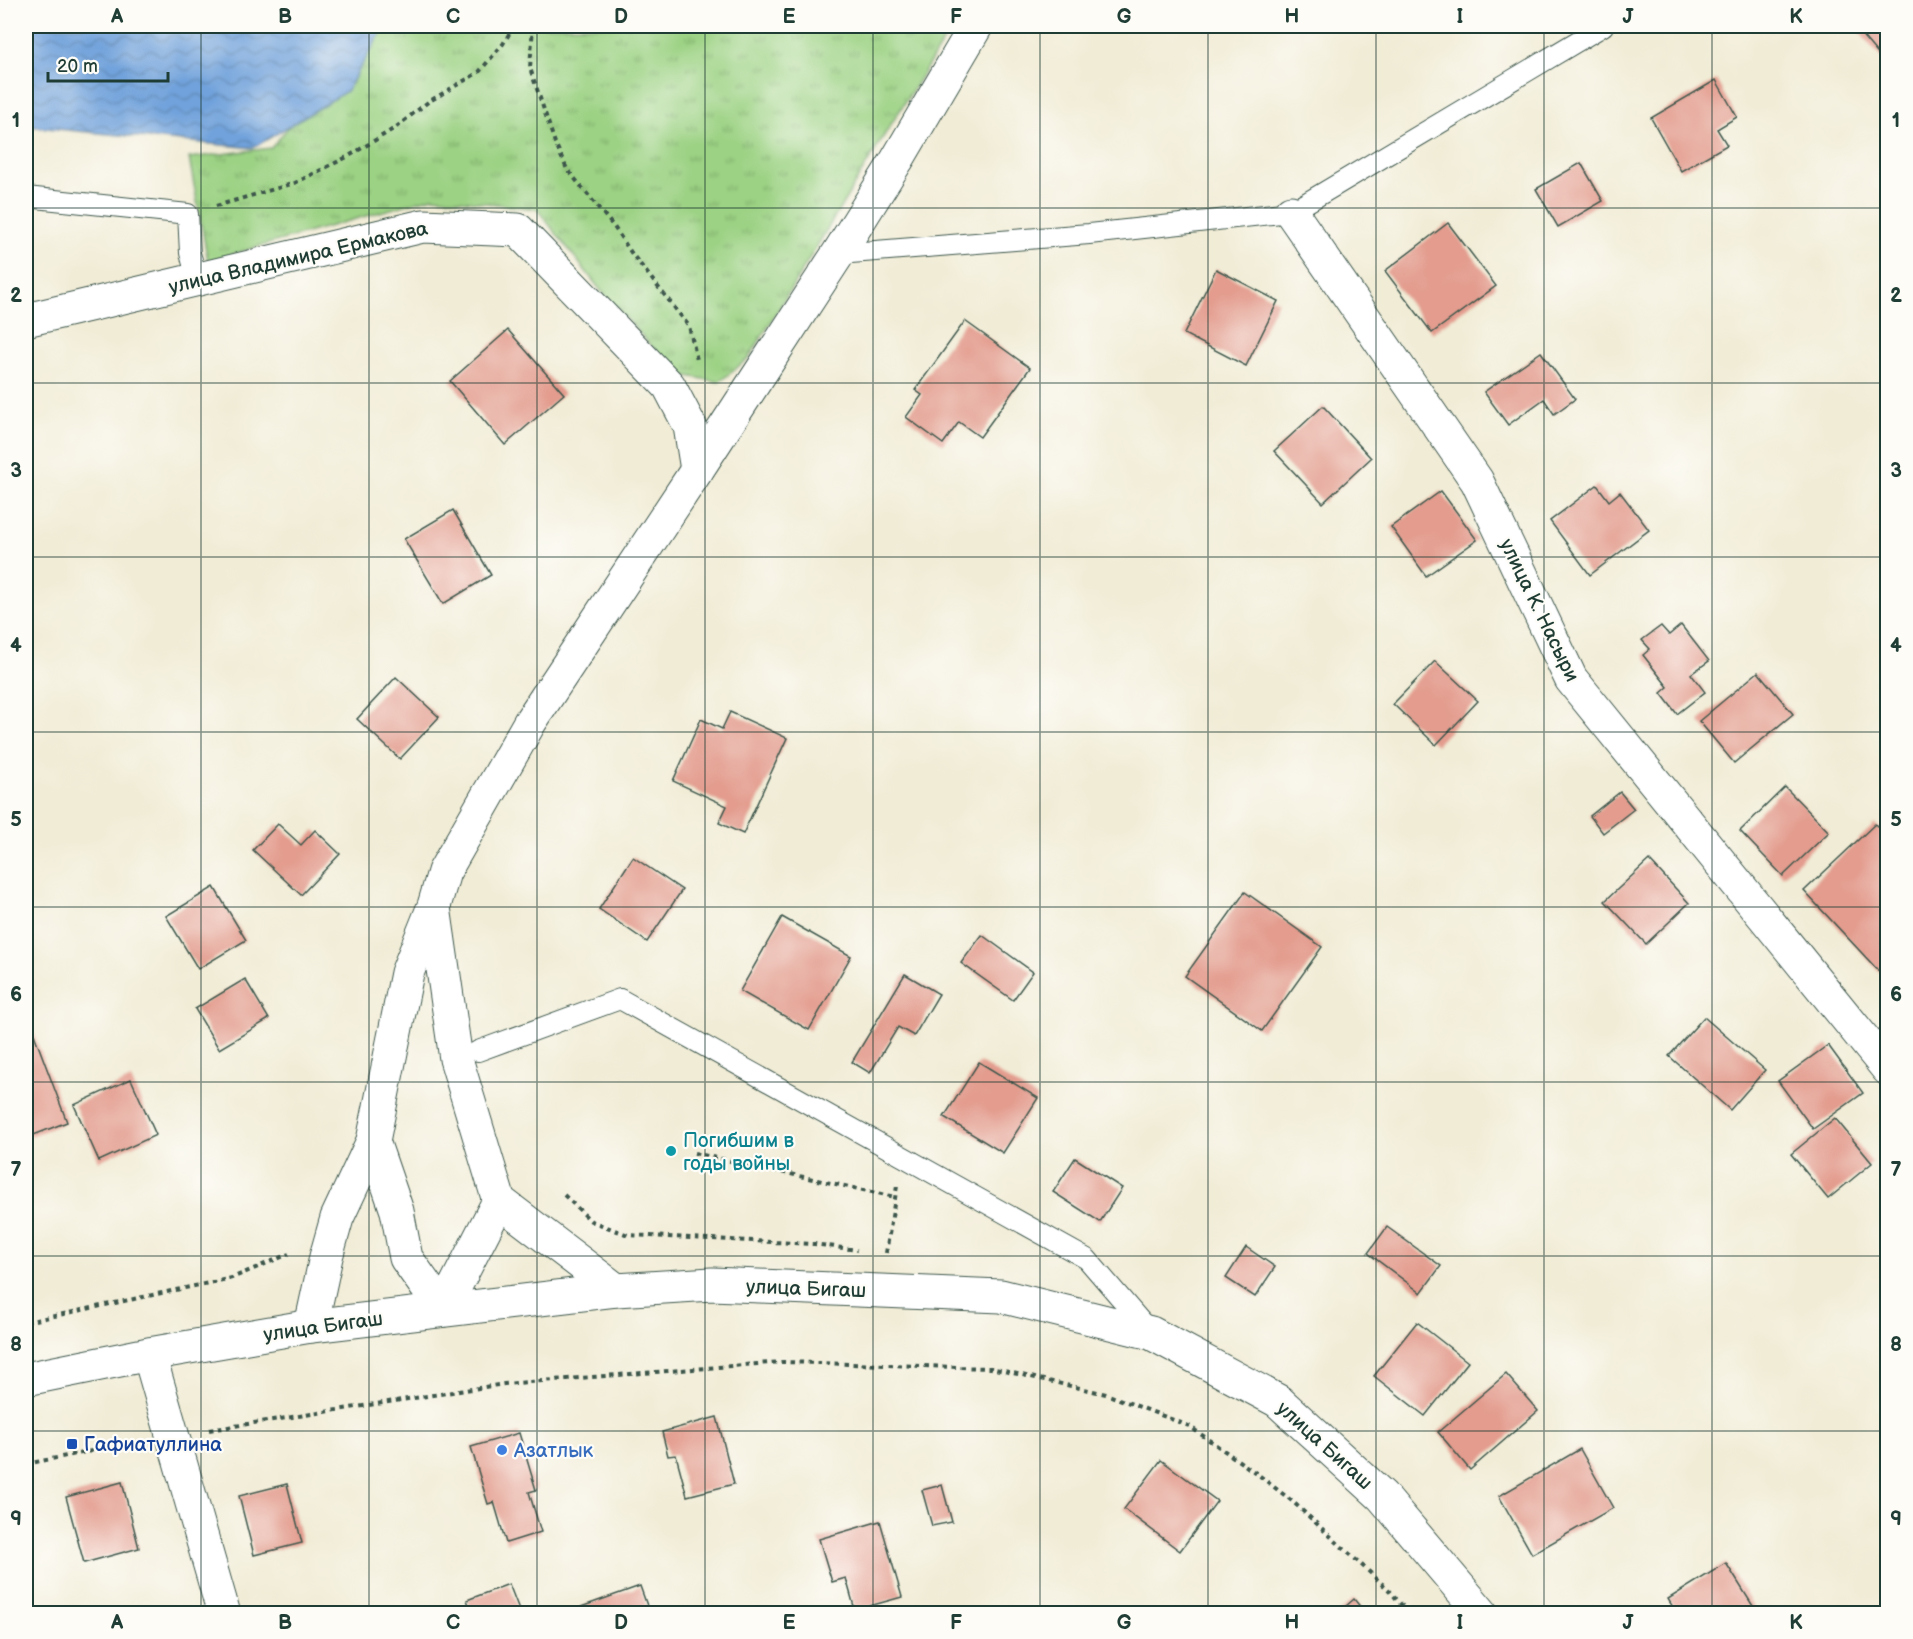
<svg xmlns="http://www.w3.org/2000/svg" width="1913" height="1639" viewBox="0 0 1913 1639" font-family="'Balsamiq Sans',sans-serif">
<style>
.park{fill:url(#park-tufts);stroke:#5d885c;stroke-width:1.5}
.water{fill:url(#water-waves);stroke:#487088;stroke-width:1.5}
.building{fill:#e39c8e}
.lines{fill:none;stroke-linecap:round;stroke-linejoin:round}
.service-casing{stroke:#3e574c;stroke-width:22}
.minor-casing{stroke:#3e574c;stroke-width:35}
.tertiary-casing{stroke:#3e574c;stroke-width:35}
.primary-casing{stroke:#3e574c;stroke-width:35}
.path{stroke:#3e574c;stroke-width:4;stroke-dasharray:4.5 4.5;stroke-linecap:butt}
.service{stroke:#fff;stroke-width:20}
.minor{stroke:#fff;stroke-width:33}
.tertiary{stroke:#fff;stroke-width:33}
.primary{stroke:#fff;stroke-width:33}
.grid{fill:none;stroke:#1f3d34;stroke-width:1.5;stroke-opacity:0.55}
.culture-dot{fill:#0f9aa8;stroke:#fdfcf7;stroke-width:2}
.transit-dot{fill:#1a4fb4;stroke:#fdfcf7;stroke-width:2}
.shop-dot{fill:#3f7fe0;stroke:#fdfcf7;stroke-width:2}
.labels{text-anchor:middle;stroke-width:4.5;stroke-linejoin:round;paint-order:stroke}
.street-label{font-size:20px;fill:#1f3d34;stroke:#fdfcf7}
.culture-label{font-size:20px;fill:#0d838f;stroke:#fdfcf7;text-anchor:start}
.transit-label{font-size:20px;fill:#164399;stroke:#fdfcf7;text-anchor:start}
.shop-label{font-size:20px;fill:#366cbe;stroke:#fdfcf7;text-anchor:start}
.neatline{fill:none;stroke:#1f3d34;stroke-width:2}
.grid-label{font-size:20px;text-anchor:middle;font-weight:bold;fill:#1f3d34}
</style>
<defs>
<pattern id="park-tufts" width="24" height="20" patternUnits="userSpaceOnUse" patternTransform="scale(1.5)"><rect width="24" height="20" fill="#9bd283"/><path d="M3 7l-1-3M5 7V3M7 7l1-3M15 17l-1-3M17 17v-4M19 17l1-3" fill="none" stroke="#7eac6c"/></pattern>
<pattern id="water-waves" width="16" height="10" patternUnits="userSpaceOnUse" patternTransform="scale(1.5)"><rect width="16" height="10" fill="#71a2db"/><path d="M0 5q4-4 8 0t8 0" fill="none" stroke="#5c85b2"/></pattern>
</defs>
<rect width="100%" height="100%" fill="#fdfcf7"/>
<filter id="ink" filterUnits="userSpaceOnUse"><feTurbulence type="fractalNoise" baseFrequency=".0167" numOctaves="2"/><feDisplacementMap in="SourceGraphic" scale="12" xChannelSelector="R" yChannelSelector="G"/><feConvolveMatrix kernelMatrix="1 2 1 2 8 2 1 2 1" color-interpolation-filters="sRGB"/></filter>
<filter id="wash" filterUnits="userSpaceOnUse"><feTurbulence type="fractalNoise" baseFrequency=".008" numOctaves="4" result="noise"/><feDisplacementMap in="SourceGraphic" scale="24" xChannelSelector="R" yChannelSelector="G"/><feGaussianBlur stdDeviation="1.35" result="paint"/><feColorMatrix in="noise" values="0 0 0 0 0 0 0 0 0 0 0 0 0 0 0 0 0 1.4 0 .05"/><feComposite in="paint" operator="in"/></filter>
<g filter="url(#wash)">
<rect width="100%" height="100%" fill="#f1ecd6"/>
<path class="park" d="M361,26H953L885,134L749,358L719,382L677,374L602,292L537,209L433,197L208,261L189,158L271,148L343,62Z"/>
<path class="water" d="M26,26H385L347,91L253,148L26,126Z"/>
<g id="blocks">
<g class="building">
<path d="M1854,26H1888V66Z"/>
<path d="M1716,80L1737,117L1717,129L1727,145L1681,171L1651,118Z"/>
<path d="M1581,163L1603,201L1558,227L1536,189Z"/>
<path d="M1448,223L1496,286L1432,333L1385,271Z"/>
<path d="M1216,269L1278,301L1246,366L1184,334Z"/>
<path d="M965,321L1030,368L980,437L959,422L943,444L906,417L922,395L915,390Z"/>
<path d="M508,330L564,394L505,445L450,381Z"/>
<path d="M1541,352L1575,399L1554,414L1544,399L1508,425L1484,392Z"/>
<path d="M1323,406L1371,458L1323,503L1274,451Z"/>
<path d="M1597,485L1609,501L1620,492L1649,530L1590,575L1550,521Z"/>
<path d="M1441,491L1477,540L1426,576L1391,527Z"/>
<path d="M453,510L491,575L443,604L404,539Z"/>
<path d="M1681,625L1709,661L1691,674L1705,692L1677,714L1661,693L1668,687L1643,655L1650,649L1642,640L1661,626L1669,635Z"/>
<path d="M1435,661L1478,701L1436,745L1393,704Z"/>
<path d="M1758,672L1793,714L1734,763L1699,721Z"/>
<path d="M396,677L439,717L400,759L357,719Z"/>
<path d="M730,712L787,738L743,834L719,823L727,806L673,781L701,719L722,729Z"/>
<path d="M1785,787L1829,832L1783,876L1740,831Z"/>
<path d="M1620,792L1634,809L1603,833L1590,816Z"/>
<path d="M278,824L301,845L315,830L340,854L301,895L253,850Z"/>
<path d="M1875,824L1888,837V981L1804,891Z"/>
<path d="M633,857L682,890L647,942L599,909Z"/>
<path d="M1649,860L1689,903L1646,944L1605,901Z"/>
<path d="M214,887L246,940L198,969L166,916Z"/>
<path d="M1245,892L1322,947L1262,1031L1185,976Z"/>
<path d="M782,917L851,956L809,1030L740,991Z"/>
<path d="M982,935L1033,972L1013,1000L961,963Z"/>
<path d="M905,974L939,994L914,1036L898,1027L870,1073L852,1062Z"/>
<path d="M245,979L269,1019L219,1049L195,1009Z"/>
<path d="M26,1013L67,1122L26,1138Z"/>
<path d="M1704,1017L1765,1070L1730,1110L1669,1056Z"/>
<path d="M1828,1045L1863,1093L1813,1129L1778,1081Z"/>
<path d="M979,1062L1038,1098L1003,1153L944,1117Z"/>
<path d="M131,1079L156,1135L99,1161L74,1105Z"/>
<path d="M1835,1118L1872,1163L1828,1199L1791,1154Z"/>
<path d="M1075,1158L1122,1188L1100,1222L1053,1192Z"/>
<path d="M1387,1227L1441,1266L1421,1293L1368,1253Z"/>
<path d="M1246,1247L1275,1267L1255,1297L1226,1278Z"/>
<path d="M1417,1322L1468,1362L1425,1416L1374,1376Z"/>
<path d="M1506,1374L1538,1411L1470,1470L1438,1432Z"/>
<path d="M717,1417L734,1484L687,1496L676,1455L668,1456L662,1432Z"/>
<path d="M519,1433L536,1490L529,1492L541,1532L506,1543L494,1502L488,1504L471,1447Z"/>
<path d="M1580,1449L1613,1508L1532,1554L1499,1496Z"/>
<path d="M1161,1460L1217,1501L1180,1551L1124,1509Z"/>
<path d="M122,1482L139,1548L84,1563L66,1497Z"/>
<path d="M287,1484L302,1543L254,1555L239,1496Z"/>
<path d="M942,1485L952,1522L932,1526L922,1490Z"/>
<path d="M880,1521L902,1597L855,1610L846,1578L832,1582L819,1539Z"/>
<path d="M1726,1563L1758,1614H1677L1668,1599Z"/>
<path d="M509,1584L520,1612L515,1614H473L467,1600Z"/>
<path d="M640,1586L650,1614H583L581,1607Z"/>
<path d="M1354,1599L1366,1614H1337Z"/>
</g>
</g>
</g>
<g filter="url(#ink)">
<use href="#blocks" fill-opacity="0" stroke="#3e574c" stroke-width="1.5"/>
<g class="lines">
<defs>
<g id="service">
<path d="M26,197L188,214L190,253L197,279"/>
<path d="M838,254L1089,234L1291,212L1603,26"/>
<path d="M478,1051L620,999L1087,1259L1149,1331"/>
</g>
<g id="minor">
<path d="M1291,212L1477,481L1571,679L1888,1069"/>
<path d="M26,320L423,226L518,230L669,386L690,426L697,470"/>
<path d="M149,1354L224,1614"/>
</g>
<g id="tertiary">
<path d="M434,907L456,1059L499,1201L616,1290"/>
<path d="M499,1201L443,1310L406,1258L397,1211L373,1141L407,973L434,906L444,872L530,722L697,470L838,254L897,160L976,26"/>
<path d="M311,1326L326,1257L337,1218L373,1141"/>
</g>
<path id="primary" d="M26,1379L149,1354L311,1326L616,1290L712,1284L1001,1296L1151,1333L1278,1401L1382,1496L1482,1614"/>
</defs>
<use href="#service" class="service-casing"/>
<use href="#minor" class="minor-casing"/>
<use href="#tertiary" class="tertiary-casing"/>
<use href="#primary" class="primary-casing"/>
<g class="path">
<path d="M533,26L530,68L555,143L567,169L614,227L632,254L689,326L697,360"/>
<path d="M216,206L295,183L349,156L395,128L428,102L479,72L503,44L514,26"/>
<path d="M694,1153L895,1197"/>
<path d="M564,1195L591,1221L628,1235L814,1244L857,1250"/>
<path d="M886,1253L897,1186"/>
<path d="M26,1322L232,1278L289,1254"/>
<path d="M209,1430L504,1384L782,1362L991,1368L1106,1394L1189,1426L1256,1473L1292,1501L1390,1591L1409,1614"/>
<path d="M26,1464L137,1442"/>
</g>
<use href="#service" class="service"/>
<use href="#minor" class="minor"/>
<use href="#tertiary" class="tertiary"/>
<use href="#primary" class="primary"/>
</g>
</g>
<path class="grid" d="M201,26V1614M369,26V1614M537,26V1614M705,26V1614M873,26V1614M1040,26V1614M1208,26V1614M1376,26V1614M1544,26V1614M1712,26V1614M26,208H1888M26,383H1888M26,557H1888M26,732H1888M26,907H1888M26,1082H1888M26,1256H1888M26,1431H1888"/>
<circle class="culture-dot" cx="671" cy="1151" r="6"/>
<rect class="transit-dot" x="66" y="1438" width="12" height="12" rx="3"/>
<circle class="shop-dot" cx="502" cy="1450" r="6"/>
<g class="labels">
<g class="street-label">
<text transform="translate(298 257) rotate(-13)" y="7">улица Владимира Ермакова</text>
<text transform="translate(1540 610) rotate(64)" y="7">улица К. Насыри</text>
<text transform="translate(806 1288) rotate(2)" y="7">улица Бигаш</text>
<text transform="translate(323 1326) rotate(-8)" y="7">улица Бигаш</text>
<text transform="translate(1325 1445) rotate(42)" y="7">улица Бигаш</text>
</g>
<g class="culture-label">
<text x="683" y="1147">Погибшим в<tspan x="683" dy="23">годы войны</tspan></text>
</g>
<g class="transit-label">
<text x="84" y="1451">Гафиатуллина</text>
</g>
<g class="shop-label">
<text x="514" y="1457">Азатлык</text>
</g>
</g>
<rect width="1913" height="1639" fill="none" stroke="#fdfcf7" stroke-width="66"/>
<path d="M48 72v9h120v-9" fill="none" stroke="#1f3d34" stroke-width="3"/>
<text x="57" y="72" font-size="18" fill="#1f3d34" stroke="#fdfcf7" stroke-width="4.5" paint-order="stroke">20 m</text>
<rect x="33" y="33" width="1847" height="1573" class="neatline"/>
<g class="grid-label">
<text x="117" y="23">A</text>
<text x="285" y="23">B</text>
<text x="453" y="23">C</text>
<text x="621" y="23">D</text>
<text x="789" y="23">E</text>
<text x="956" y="23">F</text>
<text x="1124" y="23">G</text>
<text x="1292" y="23">H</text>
<text x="1460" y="23">I</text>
<text x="1628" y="23">J</text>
<text x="1796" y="23">K</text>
<text x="16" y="127">1</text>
<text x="1896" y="127">1</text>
<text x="16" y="302">2</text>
<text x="1896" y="302">2</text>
<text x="16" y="477">3</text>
<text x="1896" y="477">3</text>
<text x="16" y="652">4</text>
<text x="1896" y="652">4</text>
<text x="16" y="826">5</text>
<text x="1896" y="826">5</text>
<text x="16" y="1001">6</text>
<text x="1896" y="1001">6</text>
<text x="16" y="1176">7</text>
<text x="1896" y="1176">7</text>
<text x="16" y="1351">8</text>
<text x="1896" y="1351">8</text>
<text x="16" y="1525">9</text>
<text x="1896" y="1525">9</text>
<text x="117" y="1629">A</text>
<text x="285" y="1629">B</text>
<text x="453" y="1629">C</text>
<text x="621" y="1629">D</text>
<text x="789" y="1629">E</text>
<text x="956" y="1629">F</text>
<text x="1124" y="1629">G</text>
<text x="1292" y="1629">H</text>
<text x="1460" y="1629">I</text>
<text x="1628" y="1629">J</text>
<text x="1796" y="1629">K</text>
</g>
</svg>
